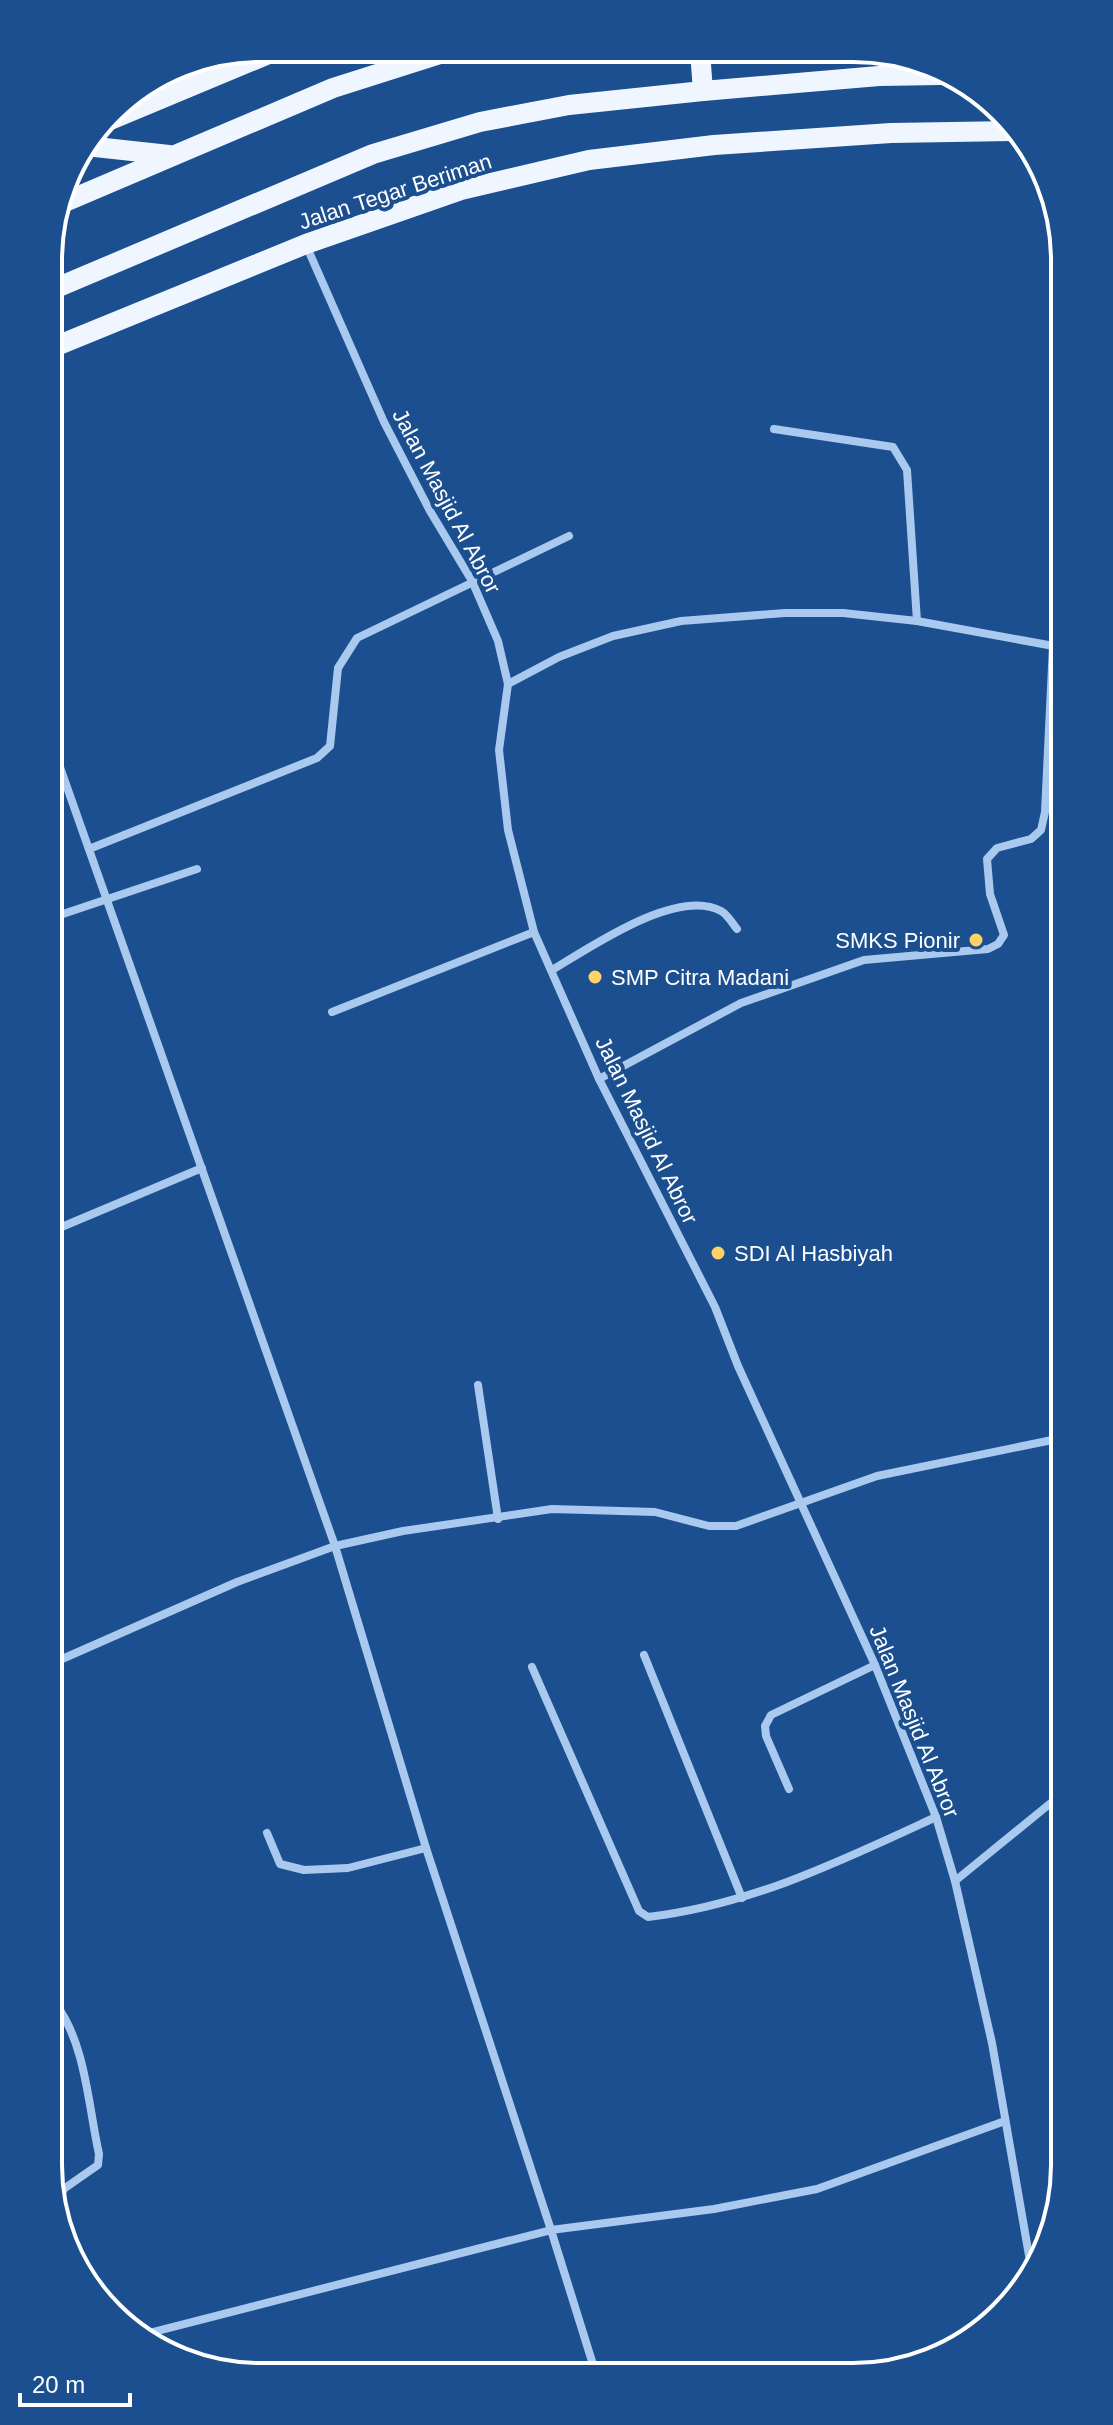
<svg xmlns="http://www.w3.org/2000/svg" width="1113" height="2425" viewBox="0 0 1113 2425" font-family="Helvetica,sans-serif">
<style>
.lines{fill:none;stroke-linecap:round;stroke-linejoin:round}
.minor{stroke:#a9c9ee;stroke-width:8}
.primary{stroke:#f0f6ff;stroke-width:20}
.poi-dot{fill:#ffd166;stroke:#1b4f8f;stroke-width:3}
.labels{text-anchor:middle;stroke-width:8;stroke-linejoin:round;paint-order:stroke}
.street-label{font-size:22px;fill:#fff;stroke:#1b4f8f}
.poi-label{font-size:22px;fill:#fff;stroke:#1b4f8f;text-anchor:start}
.rim{fill:none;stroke:#fff;stroke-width:4}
</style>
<rect width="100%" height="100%" fill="#1b4f8f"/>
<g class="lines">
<g class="minor">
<path d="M306,245L384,422L430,511L472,581L498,641L508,684L499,750L508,830L534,932L599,1079L715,1307L738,1366L875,1665L936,1817L955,1881L992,2043L1031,2267"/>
<path d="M774,429L893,447L907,470L917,621"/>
<path d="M508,684L559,657L613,636L681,621L785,613H843L917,621L1059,647"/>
<path d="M50,739L335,1546L426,1848L551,2230L595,2371"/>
<path d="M89,849L317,758L330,746L338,668L357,638L569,536"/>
<path d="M51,918L197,869"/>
<path d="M552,970C591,947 677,887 721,911C728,915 732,923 737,929"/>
<path d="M332,1012L534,932"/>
<path d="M599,1079L741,1003L864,960L988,949L998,944L1004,935L990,894L987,859L997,848L1031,839L1041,830L1045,812L1053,646"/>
<path d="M52,1231L202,1168"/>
<path d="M478,1385L498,1519"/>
<path d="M644,1655L742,1898"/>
<path d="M53,1663L237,1582L335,1546L403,1531L552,1509L655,1512L709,1526H736L877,1476L1062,1438"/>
<path d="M532,1667L639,1911L648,1917C751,1905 843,1860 936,1817"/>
<path d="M789,1789L766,1736L765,1726L771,1715L875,1665"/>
<path d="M267,1833L280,1864L304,1870L348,1868L426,1848"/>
<path d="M955,1881L1052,1802L1062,1783L1063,1765"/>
<path d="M55,2003C86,2044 88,2105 99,2154L98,2165L65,2188L55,2202"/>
<path d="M141,2335L551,2230L714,2209L817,2189L1005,2121"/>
</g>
<g class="primary">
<path d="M700,51L703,91"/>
<path d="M103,123L283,48"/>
<path d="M86,146L169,155"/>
<path d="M60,204L333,88L440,54L464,49"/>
<path d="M49,291L373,154L480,122L569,105L703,91L879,76L941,75"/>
<path d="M49,349L306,244L461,190L589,160L714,145L891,133L1012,131"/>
</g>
</g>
<g class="poi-dot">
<circle cx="976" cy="940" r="8"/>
<circle cx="595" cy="977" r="8"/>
<circle cx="718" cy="1253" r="8"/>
</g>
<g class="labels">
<g class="street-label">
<text transform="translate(395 191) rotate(-18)" y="8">Jalan Tegar Beriman</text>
<text transform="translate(447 501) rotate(62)" y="8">Jalan Masjid Al Abror</text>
<text transform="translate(647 1130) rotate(64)" y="8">Jalan Masjid Al Abror</text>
<text transform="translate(915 1721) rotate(68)" y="8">Jalan Masjid Al Abror</text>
</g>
<g class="poi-label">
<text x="960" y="948" text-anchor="end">SMKS Pionir</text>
<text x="611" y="985">SMP Citra Madani</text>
<text x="734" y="1261">SDI Al Hasbiyah</text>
</g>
</g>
<path d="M0 0H1113V2425H0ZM260 62H853A198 198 0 0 1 1051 260V2165A198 198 0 0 1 853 2363H260A198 198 0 0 1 62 2165V260A198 198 0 0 1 260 62Z" fill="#1b4f8f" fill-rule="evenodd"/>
<path class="rim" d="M260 62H853A198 198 0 0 1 1051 260V2165A198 198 0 0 1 853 2363H260A198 198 0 0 1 62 2165V260A198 198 0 0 1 260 62Z"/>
<path d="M20 2393v12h110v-12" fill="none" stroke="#ffffff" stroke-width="4"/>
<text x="32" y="2393" font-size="24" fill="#ffffff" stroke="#1b4f8f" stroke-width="6" paint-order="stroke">20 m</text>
</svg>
